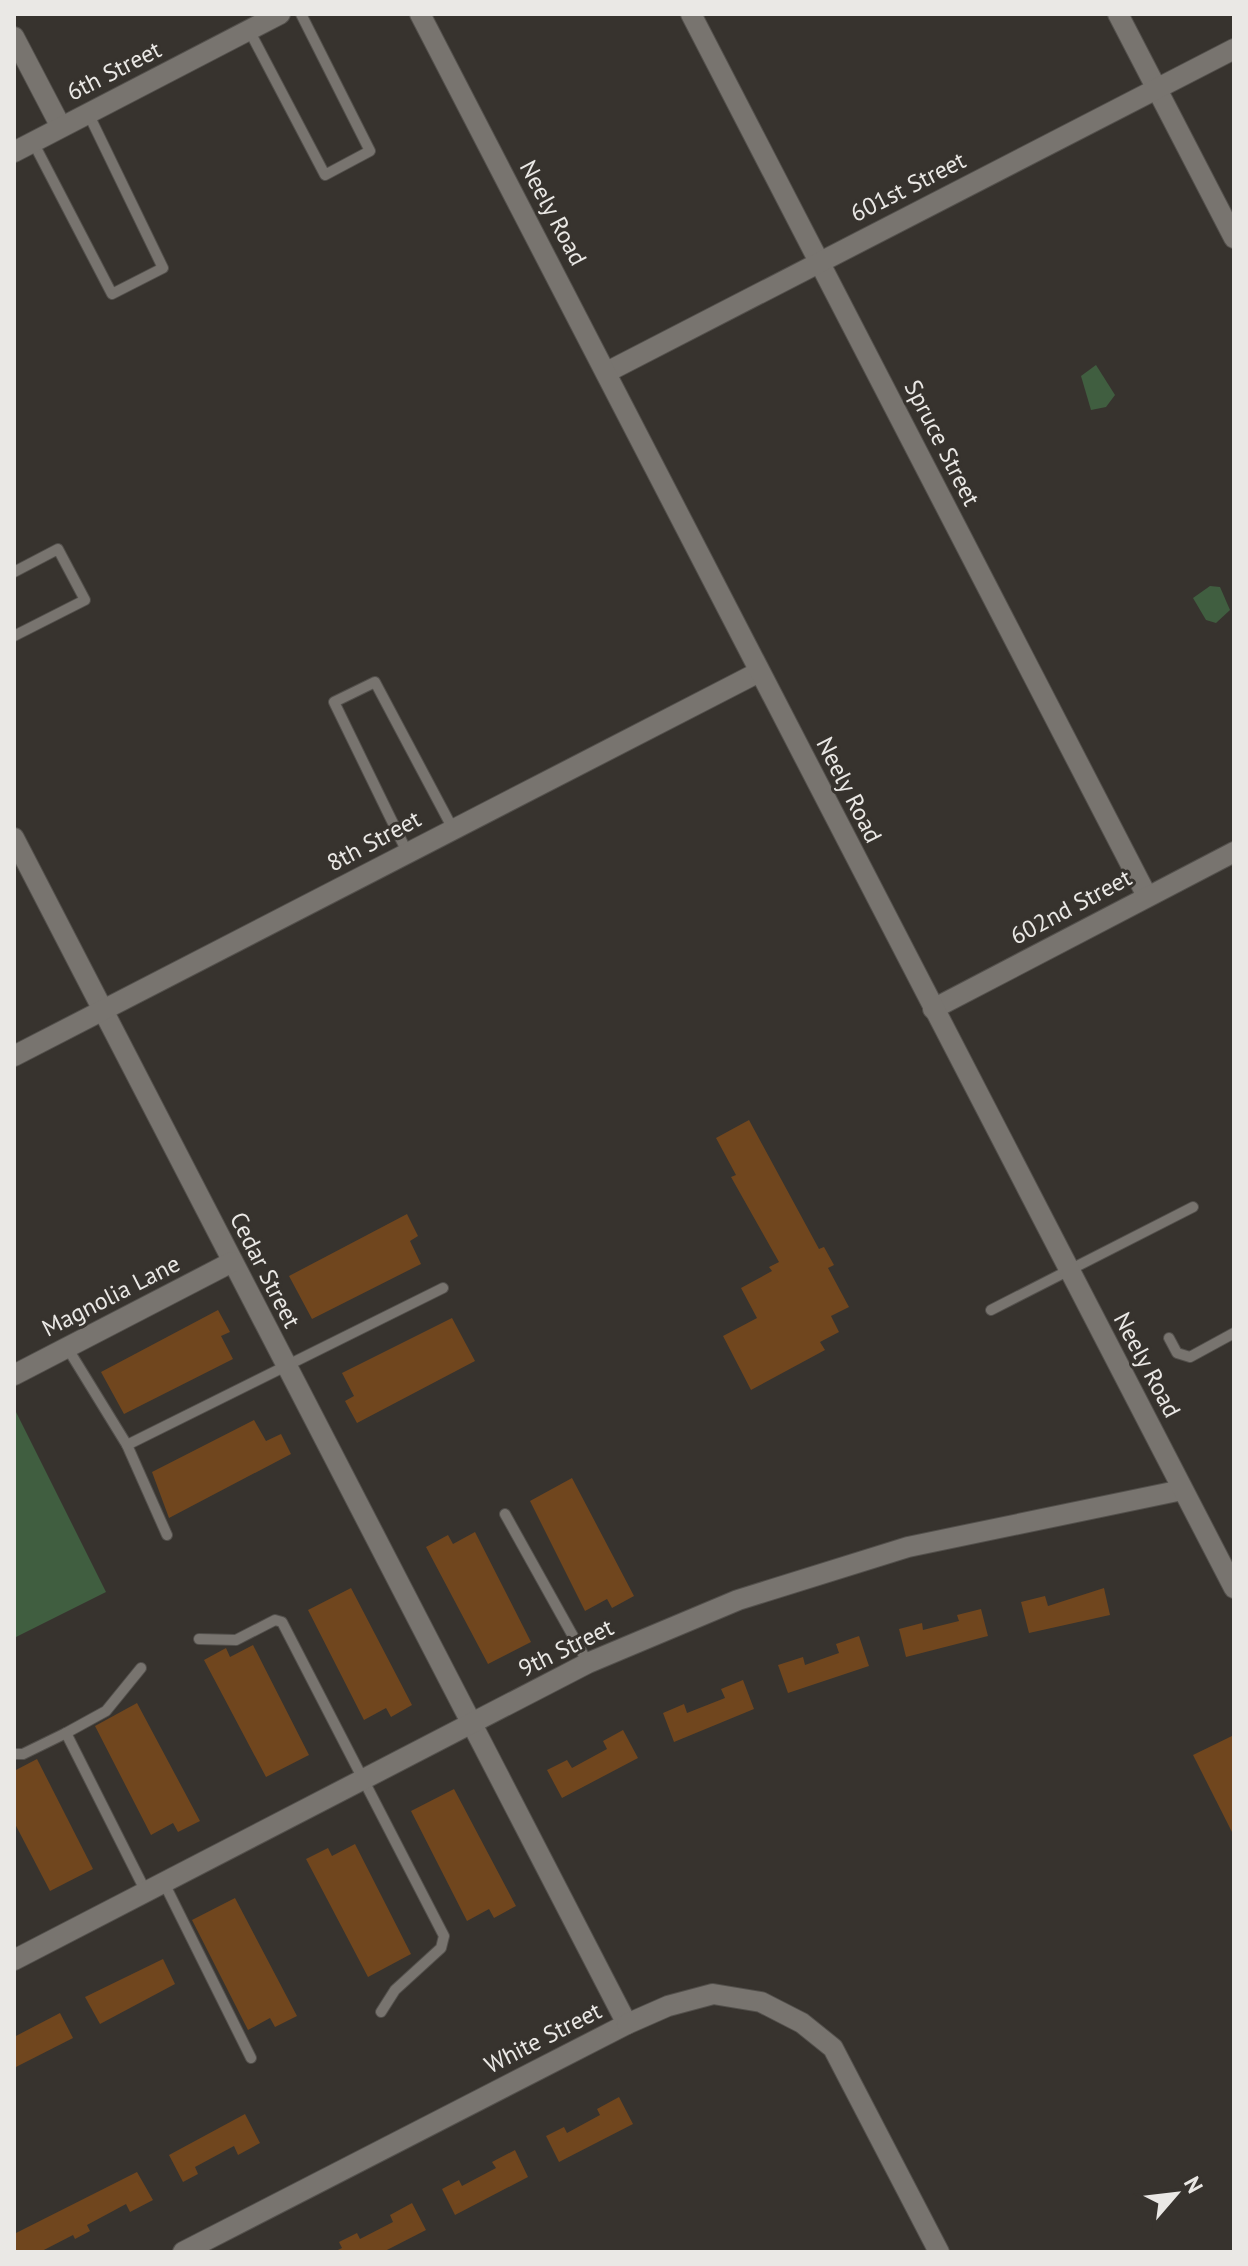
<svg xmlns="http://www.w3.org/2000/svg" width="1248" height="2266" viewBox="0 0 1248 2266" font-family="'PT Sans',sans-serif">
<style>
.green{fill:#405e40}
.building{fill:#70461e}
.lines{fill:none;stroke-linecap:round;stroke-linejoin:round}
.lane-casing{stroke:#53504c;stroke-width:12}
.street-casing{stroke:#53504c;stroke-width:22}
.secondary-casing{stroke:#53504c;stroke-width:22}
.lane{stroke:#78746f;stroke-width:10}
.street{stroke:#78746f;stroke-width:20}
.secondary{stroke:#78746f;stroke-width:20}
.labels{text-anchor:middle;stroke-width:6;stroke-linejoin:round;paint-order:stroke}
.street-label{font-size:24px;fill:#eae8e5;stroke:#37332e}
</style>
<rect width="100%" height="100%" fill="#37332e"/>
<g class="green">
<path d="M1096,365L1115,395L1106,407L1091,410L1081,376Z"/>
<path d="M1210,586L1220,587L1230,610L1216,623L1206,620L1193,598Z"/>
<path d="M14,1408L106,1592L14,1638Z"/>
</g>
<g class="building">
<path d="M749,1120L819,1249L824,1247L834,1265L828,1268L849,1307L831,1316L839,1332L820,1342L825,1350L751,1390L723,1336L757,1318L741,1288L772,1271L769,1267L779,1262L731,1177L736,1175L716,1138Z"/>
<path d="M407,1214L418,1236L410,1241L421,1264L312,1319L289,1276Z"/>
<path d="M218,1310L230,1332L221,1336L233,1359L124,1414L101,1372Z"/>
<path d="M452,1318L475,1361L357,1423L345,1401L354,1396L342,1373Z"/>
<path d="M254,1420L266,1441L281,1434L291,1454L169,1518L152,1472Z"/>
<path d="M572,1478L634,1596L612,1608L607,1599L585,1611L530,1501Z"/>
<path d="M475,1532L531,1642L488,1664L426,1547L448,1535L453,1544Z"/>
<path d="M351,1588L412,1705L391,1717L386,1708L364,1720L308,1610Z"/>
<path d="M1104,1588L1110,1615L1029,1633L1021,1602L1045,1596L1048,1606Z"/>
<path d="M981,1609L988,1636L906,1657L899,1629L922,1623L923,1630L959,1621L957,1615Z"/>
<path d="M859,1636L869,1666L788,1693L778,1665L803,1657L805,1665L839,1653L836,1644Z"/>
<path d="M253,1645L309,1755L266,1777L204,1660L226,1648L230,1657Z"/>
<path d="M743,1680L754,1709L674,1742L663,1713L684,1704L687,1713L725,1698L721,1689Z"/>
<path d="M137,1703L200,1821L178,1832L173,1823L151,1835L95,1726Z"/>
<path d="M623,1730L638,1758L562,1798L547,1770L567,1760L572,1768L607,1749L603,1741Z"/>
<path d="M1234,1735V1836L1193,1755Z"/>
<path d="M37,1759L93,1869L50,1891L14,1822V1771Z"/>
<path d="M454,1789L516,1906L494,1918L489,1909L467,1921L411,1811Z"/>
<path d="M355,1844L411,1954L368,1977L306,1859L328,1848L332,1856Z"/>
<path d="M235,1898L297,2016L275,2027L270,2018L248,2030L192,1920Z"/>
<path d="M163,1959L175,1984L100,2024L85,1997Z"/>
<path d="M60,2013L73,2038L14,2068V2037Z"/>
<path d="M619,2097L633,2124L559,2162L546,2136L564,2127L567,2133L600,2115L597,2109Z"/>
<path d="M245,2114L260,2143L238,2155L234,2146L195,2167L198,2174L183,2182L169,2155Z"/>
<path d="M515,2150L528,2177L455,2215L442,2189L459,2180L462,2186L496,2168L492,2162Z"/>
<path d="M137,2172L153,2200L130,2212L126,2204L87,2225L90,2231L75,2239L73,2235L40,2252H14V2234Z"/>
<path d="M412,2203L426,2230L383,2252H334L342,2248L339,2242L357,2233L360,2239L393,2222L390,2215Z"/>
</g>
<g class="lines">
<defs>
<g id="lane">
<path d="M249,30L325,175L370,151L301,14"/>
<path d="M33,142L112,294L163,268L88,113"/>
<path d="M14,572L58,549L85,600L14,636"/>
<path d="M408,854L334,702L375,682L453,829"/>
<path d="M991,1310L1193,1207"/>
<path d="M1169,1338L1177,1353L1190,1357L1234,1333"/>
<path d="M68,1349L127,1445L167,1535"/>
<path d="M127,1445L443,1288"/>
<path d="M505,1514L588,1663"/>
<path d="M199,1639L236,1640L275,1620L282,1622L444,1936L441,1948L395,1990L381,2012"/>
<path d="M66,1733L106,1711L141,1668"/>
<path d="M14,1754H23L66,1733L146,1892"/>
<path d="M164,1883L251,2058"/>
</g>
<g id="street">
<path d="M691,14L1147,896"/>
<path d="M1118,14L1234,238"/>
<path d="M14,37L61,127"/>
<path d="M607,372L1234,49"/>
<path d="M14,838L627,2024L183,2252"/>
<path d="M933,1009L1234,852"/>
<path d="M14,1056L759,672"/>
<path d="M14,1375L232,1262"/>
<path d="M14,1960L588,1663L738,1600L908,1547L1182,1490"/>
<path d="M627,2024L668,2006L713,1994L761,2002L802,2023L833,2048L939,2252"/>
</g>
<g id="secondary">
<path d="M420,14L1234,1588"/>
<path d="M14,152L280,14"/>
</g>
</defs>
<use href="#lane" class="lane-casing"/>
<use href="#street" class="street-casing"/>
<use href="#secondary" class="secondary-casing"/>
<use href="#lane" class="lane"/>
<use href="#street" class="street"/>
<use href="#secondary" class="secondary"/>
</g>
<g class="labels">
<g class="street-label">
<text transform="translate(114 71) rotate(-27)" y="8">6th Street</text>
<text transform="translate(908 187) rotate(-27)" y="8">601st Street</text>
<text transform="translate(553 213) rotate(62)" y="8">Neely Road</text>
<text transform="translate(942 443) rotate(63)" y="8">Spruce Street</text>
<text transform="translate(849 790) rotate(63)" y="8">Neely Road</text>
<text transform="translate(374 841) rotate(-28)" y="8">8th Street</text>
<text transform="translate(1071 907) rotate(-28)" y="8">602nd Street</text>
<text transform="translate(265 1270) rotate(63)" y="8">Cedar Street</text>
<text transform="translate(111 1296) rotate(-27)" y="8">Magnolia Lane</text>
<text transform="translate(1147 1365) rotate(62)" y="8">Neely Road</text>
<text transform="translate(566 1648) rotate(-26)" y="8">9th Street</text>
<text transform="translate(543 2038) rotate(-27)" y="8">White Street</text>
</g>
</g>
<rect width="1248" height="2266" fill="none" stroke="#eae8e5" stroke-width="32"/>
<g transform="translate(1176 2194) rotate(62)" stroke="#37332e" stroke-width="6" paint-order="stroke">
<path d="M0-6L14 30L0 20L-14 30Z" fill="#eae8e5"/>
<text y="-12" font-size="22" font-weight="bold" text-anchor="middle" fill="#eae8e5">N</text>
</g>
</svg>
